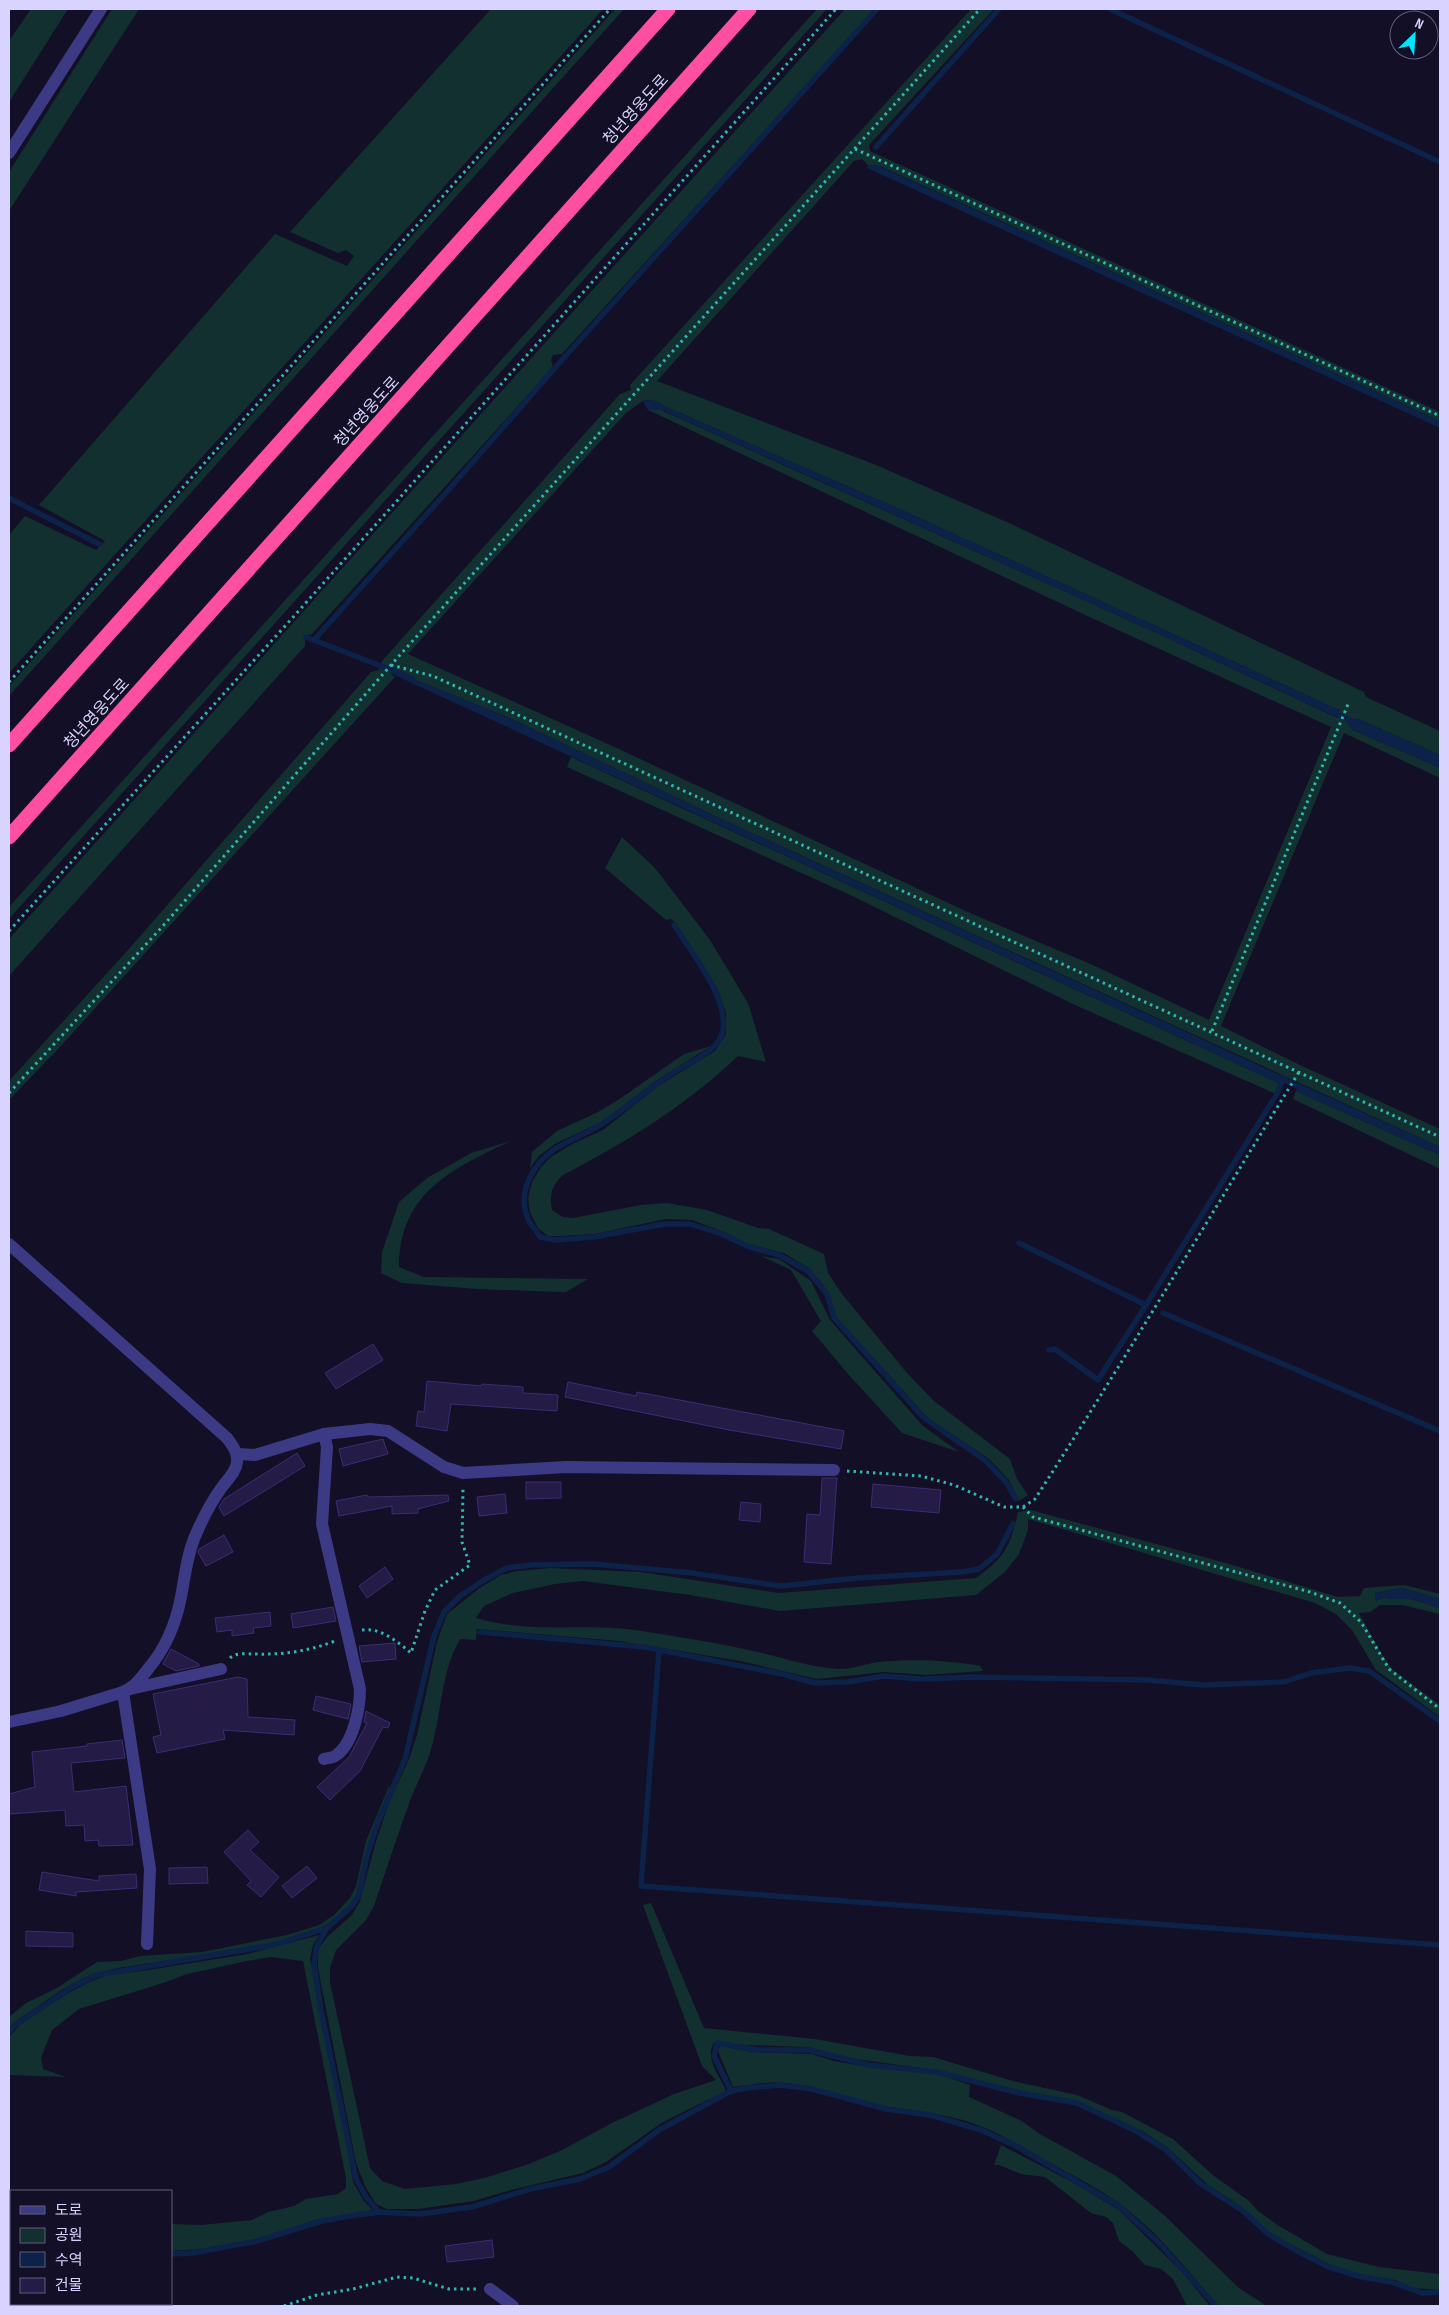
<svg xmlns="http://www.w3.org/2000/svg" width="1449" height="2315" viewBox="0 0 1449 2315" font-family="'Sofia Sans Condensed','Noto Sans KR',sans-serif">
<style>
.green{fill:#12302f;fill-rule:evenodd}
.water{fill:#0c2248}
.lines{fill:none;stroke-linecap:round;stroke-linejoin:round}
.stream{stroke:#0c2248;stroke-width:5.5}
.building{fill:#241b47;stroke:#3b2d73}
.path{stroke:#2fb8b0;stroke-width:3;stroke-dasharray:2.5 4;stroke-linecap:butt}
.minor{stroke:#3d3a85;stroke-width:12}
.highway{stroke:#ff4fa3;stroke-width:15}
.labels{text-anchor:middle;stroke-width:4.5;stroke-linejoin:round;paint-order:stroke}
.street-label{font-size:16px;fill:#d9d4ff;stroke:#130f26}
</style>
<rect width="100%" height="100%" fill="#130f26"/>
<g class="green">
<path d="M31,9H68L9,102V41Z"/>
<path d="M112,9H139L9,211V172Z"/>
<path d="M491,9H603L9,673V535L25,516L96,550L105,541L39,505L275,234L347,266L354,256L346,250L338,253L290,232Z"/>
<path d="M615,9H624L9,696V686Z"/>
<path d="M817,9H827L9,919V907Z"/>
<path d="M845,9H875L562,354L553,355L551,360L553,367L312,634L305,636V646L9,976V939Z"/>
<path d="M971,9H994L869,145L870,151L1440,412V421L880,166L868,165L862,159L854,161L657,381L876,465L1009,523L1364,692L1366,697L1440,731V755L1358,719L1351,729L1440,768V778L1344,733L1221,1026L1300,1065L1440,1129V1147L719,818L514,720L396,672L391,674L395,677L60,1047L9,1100V1081L128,950L371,672L379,670L382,661L620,394L631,390L630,385ZM644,400L656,401L664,406L904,511L1339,710L1335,717L1157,633L661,410H648L1096,620L1331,727L1209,1020L1093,965L970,913L608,744L408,654L626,413Z"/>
<path d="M571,757L1283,1085L1278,1095L1075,1005L848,894L567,767Z"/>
<path d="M622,837L655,868L710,940L748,1003L766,1062L738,1056C687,1105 625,1143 563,1175C552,1184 549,1196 552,1210L563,1217L573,1218L641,1205L667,1203L707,1210L758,1228L769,1229L824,1254L828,1273L842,1294L907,1373L934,1401L1010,1459L1017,1479L1028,1495L1019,1501L1009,1480L989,1459L928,1418L837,1318L824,1286L810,1269L784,1253L748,1244L724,1232L692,1220L666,1219L595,1234L561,1236H548L538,1228L530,1212L528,1198L532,1182L541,1167L551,1157L572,1144L603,1130L658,1086L715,1051L726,1034V1013L718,990L676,923L671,919L666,920L605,868Z"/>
<path d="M711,1046L657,1080L603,1121L555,1144L539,1156L530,1168L532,1152L557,1131L600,1111L621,1098L684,1054Z"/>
<path d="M1296,1091L1440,1155V1169L1293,1099Z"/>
<path d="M511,1141C453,1168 399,1193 399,1267L424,1277L588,1279L566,1292H560L477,1289L402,1283L381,1273L382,1252L399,1202L427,1178L471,1153Z"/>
<path d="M761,1256L779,1259L811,1281L830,1320L923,1426L959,1452L902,1433L848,1374L812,1331L821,1321L791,1270Z"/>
<path d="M1031,1510L1226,1563L1338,1597L1360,1596L1364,1588L1405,1585L1440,1594V1599L1402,1588L1375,1593V1601L1386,1597L1389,1599H1411L1440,1608V1614L1402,1605H1380L1370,1612L1359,1613L1381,1653L1392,1669L1440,1705V1717L1376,1670L1352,1630L1336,1614L1315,1603L1028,1519V1530L1019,1554L1005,1572L976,1595L780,1611L690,1595L583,1581L555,1584L513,1593L484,1606L476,1618C528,1634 582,1623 635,1630C676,1636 718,1643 758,1652C783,1658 811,1667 837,1669C850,1670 865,1664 878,1662C910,1659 948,1660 980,1666L983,1671L926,1675L884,1672L817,1679L740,1661L619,1641L477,1629L476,1640L460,1639C440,1674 442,1715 430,1753C425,1768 417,1783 411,1798C398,1834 386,1870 374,1906L366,1920L336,1950L330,1968V1982L370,2168L382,2181L405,2189L456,2184L484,2178L526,2165L560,2151L614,2122L674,2094L716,2080L702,2066L643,1905L651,1903L704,2028L815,2039L910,2056L933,2057L1013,2081L1077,2095L1112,2110L1122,2112L1173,2139L1214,2176L1248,2200L1258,2211L1276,2224L1327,2254L1379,2267L1440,2274V2290L1414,2288L1395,2280L1358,2274L1331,2265L1290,2244L1269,2232L1249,2213L1230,2199L1208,2185L1168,2148L1142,2131L1078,2101L1022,2091L936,2070L848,2058L808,2047L744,2045L714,2042C704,2059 720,2075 726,2091L663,2122L606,2162L583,2173L511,2190L474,2201L418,2209H387L376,2204L366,2188L356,2163L318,1968V1949L327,1937L352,1915L360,1901L376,1841L389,1803L409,1759L417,1735L437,1642L447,1614L481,1587L501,1575L518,1571L550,1568L641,1572L779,1593L976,1578C1005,1557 1010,1547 1018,1512Z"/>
<path d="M389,1786L390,1789C383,1808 374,1827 368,1846C362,1865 364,1887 352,1904C318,1954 159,1956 101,1972C68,1981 41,2006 13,2023L9,2029V2017L26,2003L55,1989L97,1962L121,1961L140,1956L202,1952L287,1935L319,1925L334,1915L350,1898L356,1886L366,1841Z"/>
<path d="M319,1935L313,1945L310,1959L341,2110L353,2182L364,2201L373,2210L315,2220L258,2239L201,2249L171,2251V2224L201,2225L252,2220L268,2212L294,2206L306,2199L338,2194L346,2188V2178L303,1961L271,1957L247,1961L187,1974L163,1983L79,2009L52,2030L41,2058L43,2069L66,2077L9,2075V2037L21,2024L67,1994L87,1983L107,1975L142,1971L247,1954Z"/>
<path d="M720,2046L752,2052L812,2054L834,2061L857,2065L900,2068L938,2074L970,2085L969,2097L1022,2121L1040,2134L1116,2176L1164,2215L1239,2288L1267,2306H1218C1188,2270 1154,2228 1116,2201C1094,2186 1070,2174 1047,2161C1025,2149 1004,2135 980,2126C945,2112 906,2111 870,2103C841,2097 814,2086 785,2083C767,2081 750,2085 733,2087L718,2051Z"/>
<path d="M1001,2145L1074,2183L1119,2210L1182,2272L1210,2306H1187L1173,2279L1161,2269L1145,2265L1132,2251L1119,2241L1113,2223L1106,2217L1091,2213L1045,2177L1021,2174L999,2165H994Z"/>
</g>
<g class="water">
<path d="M868,165L879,166L1440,421V428L867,168Z"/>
<path d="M643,400L656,401L664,406L904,511L1339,710L1336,717L1157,633L662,410H648L643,402Z"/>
<path d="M396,672L514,720L719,818L1287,1078L1283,1085L390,673Z"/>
<path d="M1349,718L1358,719L1440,755V768L1351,729L1348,724Z"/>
<path d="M1300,1084L1440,1147V1155L1296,1091Z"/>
<path d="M1402,1588L1440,1599V1608L1411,1599H1389L1386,1597L1375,1601V1593Z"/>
</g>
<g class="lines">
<g class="stream">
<path d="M1110,9L1440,162"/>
<path d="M876,147L999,9"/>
<path d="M9,498L99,544"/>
<path d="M306,637L412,678"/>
<path d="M314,640L451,487L561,361L877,9"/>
<path d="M1332,712L1355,723"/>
<path d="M674,925C691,952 728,997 723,1030C720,1050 692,1061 676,1071C651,1086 630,1106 605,1122C590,1132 573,1138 558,1147C534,1161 515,1193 529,1221C532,1226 537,1232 540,1237L555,1240L594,1237L664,1224H690L722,1234L747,1246L779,1255L808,1271L827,1294L834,1318L923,1417L986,1461L1006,1482L1016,1499"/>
<path d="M1281,1078L1304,1089"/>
<path d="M1019,1243L1146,1305L1278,1092L1283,1079"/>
<path d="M1163,1313L1440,1431"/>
<path d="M1049,1350L1055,1349L1098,1380L1146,1305"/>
<path d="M480,1632L644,1647L782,1674L815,1683L848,1682L884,1676L921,1679L973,1677L1148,1680L1203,1685L1284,1682L1311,1673L1350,1668L1369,1671L1440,1721"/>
<path d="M659,1651L641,1886L1440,1945"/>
<path d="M9,2032L14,2026L74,1986L97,1975L273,1945L327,1928"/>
<path d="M731,2091L714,2056L717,2043L758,2050H809L869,2065L937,2072L1019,2093L1077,2103L1136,2131L1166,2150L1201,2184L1243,2211L1268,2234L1295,2250L1329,2267L1362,2277L1391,2282L1422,2293L1440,2292"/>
<path d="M379,2212L366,2197L356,2179L321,2010L314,1964L317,1945L327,1928L352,1906L359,1895L367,1856L377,1825L405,1759L434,1636L444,1612L460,1596L484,1580L507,1568L531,1565L594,1564L692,1573L781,1586L858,1578L962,1572L979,1569L997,1554L1013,1524"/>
<path d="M9,2248H11"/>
<path d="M171,2254L193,2253L257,2241L322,2221L344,2217L379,2212L420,2214L472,2207L530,2189L580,2179L609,2167L659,2130L731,2091L747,2088L781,2085L812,2089L886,2109L930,2115L981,2130L1014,2145L1119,2206L1157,2241L1216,2306"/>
</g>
</g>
<g class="building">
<path d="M373,1344L383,1360L336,1389L325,1373Z"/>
<path d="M427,1381L481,1386L482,1384L523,1387V1393L558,1395L557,1411L451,1404L447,1431L416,1426L418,1411L424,1412Z"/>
<path d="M568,1382L636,1396L637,1392L844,1431L841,1449L729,1430L565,1397Z"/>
<path d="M383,1439L388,1454L343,1466L339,1449Z"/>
<path d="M297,1453L305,1466L224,1516L219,1507L224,1499Z"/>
<path d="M822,1478H837L831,1564L804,1562L807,1514L820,1515Z"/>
<path d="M526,1482H561V1498L526,1499Z"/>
<path d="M873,1484L941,1490L939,1513L871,1507Z"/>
<path d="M505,1494L507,1513L479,1516L477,1497Z"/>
<path d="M367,1495L368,1497L448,1495L449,1501L418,1509V1513L392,1514V1506L339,1516L336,1501Z"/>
<path d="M741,1502L761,1504L760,1522L739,1520Z"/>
<path d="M224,1535L233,1552L206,1566L198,1552L199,1549Z"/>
<path d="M385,1567L393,1579L367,1598L359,1586Z"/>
<path d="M333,1607L336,1621L293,1628L291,1614Z"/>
<path d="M270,1612L271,1626L253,1628L254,1633L232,1636V1630L217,1632L215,1618Z"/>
<path d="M395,1643L396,1659L362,1662L359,1646Z"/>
<path d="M171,1649L199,1664V1666L176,1671L163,1664Z"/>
<path d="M238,1677L247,1679L248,1717L295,1720L294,1735L223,1730L225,1739L157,1753L153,1737L161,1735L153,1694Z"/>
<path d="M316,1696L351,1704L348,1719L313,1710Z"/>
<path d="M366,1711L390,1723L388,1728L383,1727L360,1771L330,1800L317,1787L349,1757L367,1723L364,1722Z"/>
<path d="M122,1740L125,1758L71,1763L74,1792L126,1786L133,1845L99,1846L98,1840L85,1841L84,1825L66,1826L65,1810L9,1814V1794L35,1787L32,1752L87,1746V1744Z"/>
<path d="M248,1830L259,1842L250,1850L279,1877L261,1897L247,1885L251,1881L224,1852Z"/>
<path d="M307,1866L317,1878L292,1898L282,1886Z"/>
<path d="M207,1867L208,1883L169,1884V1868Z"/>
<path d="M42,1872L99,1881V1876L136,1874L137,1888L76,1892V1896L39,1890Z"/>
<path d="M26,1931L73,1933V1947L26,1946Z"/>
<path d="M492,2240L494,2257L447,2262L445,2246Z"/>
</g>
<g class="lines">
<g class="path">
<path d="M855,149L1440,416"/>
<path d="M391,665L433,676L1440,1137"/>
<path d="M9,682L610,9"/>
<path d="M9,931L295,615L836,9"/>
<path d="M1212,1031L1349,702"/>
<path d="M9,1093L162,927L391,665L980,9"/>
<path d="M847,1471L921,1476L954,1485L1004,1507H1023L1035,1499C1126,1358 1211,1214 1299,1072"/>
<path d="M1023,1507L1033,1517L1310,1592L1340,1603L1361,1622L1389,1669L1440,1709"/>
<path d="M362,1630C380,1627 398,1642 411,1653L425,1611L435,1590L470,1565L462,1542L463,1488"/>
<path d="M230,1658C236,1652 247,1654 255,1654C283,1655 309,1651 335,1641"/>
<path d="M284,2306L317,2295L353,2289L397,2277L413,2278L449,2289H476"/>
</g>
<g class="minor">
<path d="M9,153L101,9"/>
<path d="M9,1244L227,1438C232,1445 238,1452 237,1462C236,1472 228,1479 222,1487C211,1502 203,1518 196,1534C187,1554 185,1576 181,1597C176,1623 165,1649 148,1669C141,1678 134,1688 123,1692L61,1711L9,1722"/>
<path d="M237,1454L255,1455L324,1434L370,1429L388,1431L444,1467L463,1473L566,1467L834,1470"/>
<path d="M130,1689L221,1669"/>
<path d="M123,1692L150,1869L147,1944"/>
<path d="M324,1759C327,1758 333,1758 335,1756C353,1745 360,1709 360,1689L322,1524L327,1447L324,1434"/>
<path d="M490,2289L513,2306"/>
</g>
<g class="highway">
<path d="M9,745L668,9"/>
<path d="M9,837L749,9"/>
</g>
</g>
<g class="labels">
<g class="street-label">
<text transform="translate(635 109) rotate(-48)" y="6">청년영웅도로</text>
<text transform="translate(366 411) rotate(-48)" y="6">청년영웅도로</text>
<text transform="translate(96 713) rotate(-48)" y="6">청년영웅도로</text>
</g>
</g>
<rect width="1449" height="2315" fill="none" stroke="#d9d4ff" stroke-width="20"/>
<rect x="10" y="2190" width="162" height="115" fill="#130f26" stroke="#625e7d"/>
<rect x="20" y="2206" width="25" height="8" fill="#3d3a85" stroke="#625e7d"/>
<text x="55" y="2215" font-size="15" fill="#d9d4ff">도로</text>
<rect x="20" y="2228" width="25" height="15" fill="#12302f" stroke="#625e7d"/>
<text x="55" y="2240" font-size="15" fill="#d9d4ff">공원</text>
<rect x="20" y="2252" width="25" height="15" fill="#0c2248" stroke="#625e7d"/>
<text x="55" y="2265" font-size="15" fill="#d9d4ff">수역</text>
<rect x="20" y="2278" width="25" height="15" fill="#241b47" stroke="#625e7d"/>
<text x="55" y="2290" font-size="15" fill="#d9d4ff">건물</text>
<g transform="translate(1414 35) rotate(25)"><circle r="24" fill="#130f26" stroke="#625e7d"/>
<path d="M0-4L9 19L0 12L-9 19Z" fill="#00e5ff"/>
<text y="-8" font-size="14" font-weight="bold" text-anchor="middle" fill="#d9d4ff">N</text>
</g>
</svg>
